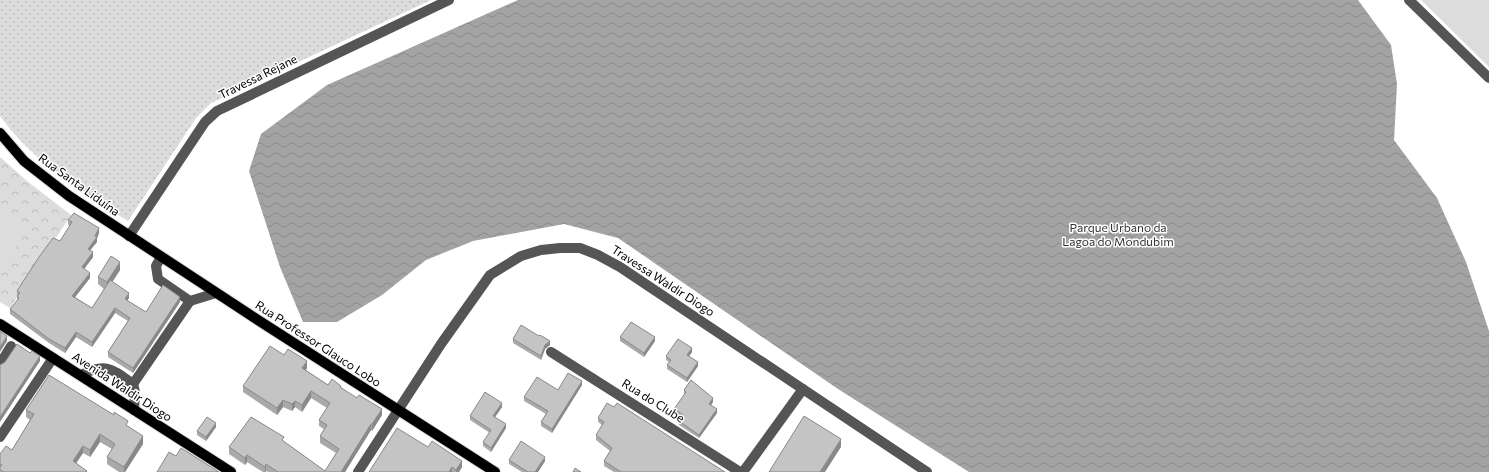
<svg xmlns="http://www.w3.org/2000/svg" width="1489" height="472" viewBox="0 0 1489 472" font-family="Commissioner,sans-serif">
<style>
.grass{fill:url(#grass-dots)}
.park{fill:url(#park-crowns)}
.pitch{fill:#dcdcdc}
.water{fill:url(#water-waves)}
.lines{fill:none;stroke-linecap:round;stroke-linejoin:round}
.major-casing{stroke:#dbdbdb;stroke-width:12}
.minor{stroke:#555;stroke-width:10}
.major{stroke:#000;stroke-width:10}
.wall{fill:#a9a9a9}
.shaded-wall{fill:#898989}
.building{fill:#c4c4c4;stroke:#898989}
.labels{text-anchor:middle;stroke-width:3;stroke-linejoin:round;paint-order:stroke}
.street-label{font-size:12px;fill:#000;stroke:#fff}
.park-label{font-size:12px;fill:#333;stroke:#fff}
</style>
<defs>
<pattern id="grass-dots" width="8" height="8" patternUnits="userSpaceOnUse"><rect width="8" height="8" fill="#dcdcdc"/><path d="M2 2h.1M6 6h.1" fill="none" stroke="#bbb" stroke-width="1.8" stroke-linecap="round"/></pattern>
<pattern id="park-crowns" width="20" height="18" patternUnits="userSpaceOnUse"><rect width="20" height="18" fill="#dcdcdc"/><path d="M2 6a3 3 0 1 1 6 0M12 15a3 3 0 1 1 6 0" fill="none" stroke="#bbb"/></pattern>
<pattern id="water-waves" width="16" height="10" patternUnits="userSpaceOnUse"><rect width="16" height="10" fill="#a3a3a3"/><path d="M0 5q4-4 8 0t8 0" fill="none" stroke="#8b8b8b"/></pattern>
</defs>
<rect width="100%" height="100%" fill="#fff"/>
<path class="grass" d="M0,0H431L211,103L196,118L128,221C82,191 33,162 0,116Z"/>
<path class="park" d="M0,157L27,181L71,215L10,308L0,302Z"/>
<g class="pitch">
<path d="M1421,0H1489V67Z"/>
<path d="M3,212L28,228L0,272V216Z"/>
</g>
<path class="water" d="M518,0H1358L1391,45L1397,84L1394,140L1437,198L1466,262L1489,331V472H969L838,389L618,238L564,224L473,241L426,260L382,295L337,322H303L280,267L249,171L261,134L327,85Z"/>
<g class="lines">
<defs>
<g id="major">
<path d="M0,133L24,161L69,196L261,322L495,472"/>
<path d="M0,324L231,472"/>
</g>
</defs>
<use href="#major" class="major-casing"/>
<g class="minor">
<path d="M1409,0L1489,78"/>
<path d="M129,236L205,122L217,111L449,0"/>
<path d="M161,257L156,266L158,279L190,301L216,293"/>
<path d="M551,352L740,472"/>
<path d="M0,364L11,346"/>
<path d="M81,375C106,362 112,369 133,384L135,392L134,410"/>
<path d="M133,384L190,301"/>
<path d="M0,437L53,358"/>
<path d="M358,472L441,344L490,275L521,256L541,250L560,248H580L598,255L620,267L927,472"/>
<path d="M743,472L803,389"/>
</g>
<use href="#major" class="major"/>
</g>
<g class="wall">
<path d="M68,220L99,233L97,238V242L90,250L93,257L84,269L90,278L75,297L92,308L104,289L98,284V277L120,270L112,282L129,298L127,300L146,312L180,302L133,373L108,357V352L128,321L115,313L92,347L76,337L65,353L49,343L10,314V309L17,301V291L60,241L70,226L68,225Z"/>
<path d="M539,336L550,345L545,349L541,360L513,343V339Z"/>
<path d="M620,337L655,341L644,357L620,341Z"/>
<path d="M692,352L689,356L698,366L687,382L667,369V365L669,362L666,360V356Z"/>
<path d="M307,368L306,370L328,385L341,388L382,415L372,431L371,430L345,472H268L266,471V472H263L247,462L245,465L229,454V447L284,442L325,471L336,453L320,443V436L324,429L319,426V420L327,408L311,398L302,412L295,407L292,411L283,407L277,415L243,392V386Z"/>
<path d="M582,385L552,433L541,426V422L546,414L524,401V397Z"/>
<path d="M684,390L713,402L711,405L717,413L699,438L679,425V421L681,418L674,413V409L684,395Z"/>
<path d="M502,407L495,417L506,428L491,452L483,446V442L490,433L470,420V416Z"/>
<path d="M614,407L725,472H614L604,466V461L610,451L596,440V435L602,425L598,422V418Z"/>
<path d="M26,410L128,427L143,444L125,472H119L107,464V457L112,449L100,442L90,457L83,453L76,463L87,472H0V454L12,450L30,420L26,417Z"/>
<path d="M216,427L206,441L197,435V431Z"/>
<path d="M428,447L462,467L459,472H369Z"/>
<path d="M509,460L545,461L538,472H522L509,464Z"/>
</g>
<g class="shaded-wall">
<path d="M99,228V233L97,238V242L88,253V249Z"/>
<path d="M93,252V257L82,272V267Z"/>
<path d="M120,262V270L107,290V282Z"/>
<path d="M90,273V278L72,301V296Z"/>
<path d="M129,293V298L125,304V299Z"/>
<path d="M180,297V302L133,373V368Z"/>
<path d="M115,308V313L92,347V342Z"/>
<path d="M76,332V337L65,353V348Z"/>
<path d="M7,336V341L0,352V347Z"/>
<path d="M655,337V341L644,357V353Z"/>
<path d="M550,341V345L545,349L541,360V356L545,345Z"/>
<path d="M692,348V352L687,359V355Z"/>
<path d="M40,356V361L0,422V417Z"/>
<path d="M307,361V368L302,375V368Z"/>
<path d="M698,362V366L687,382V378Z"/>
<path d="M582,381V385L552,433V429Z"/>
<path d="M311,391V398L302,412V405Z"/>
<path d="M713,398V402L709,408V404Z"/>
<path d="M283,400V407L277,415V408Z"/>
<path d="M295,401V407L292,411V404Z"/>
<path d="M502,403V407L493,420V416Z"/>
<path d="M382,409V415L372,431V424Z"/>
<path d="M717,409V413L699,438V435Z"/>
<path d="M216,423V427L206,441V437Z"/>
<path d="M371,424V430L345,472H341Z"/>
<path d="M506,424V428L491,452V448Z"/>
<path d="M100,434V442L90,457V450Z"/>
<path d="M143,436V444L125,472H124V467Z"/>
<path d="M841,439V447L825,472H820Z"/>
<path d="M83,446V453L73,468V461Z"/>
<path d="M247,455V462L245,465V458Z"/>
<path d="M545,457V461L538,472H535Z"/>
<path d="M462,461V467L459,472H456V470Z"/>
<path d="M266,464V471L265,472V467Z"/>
<path d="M452,467V472H449Z"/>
</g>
<g class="building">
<path d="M74,213L99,228L95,236L97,237L88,249L93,252L82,267L90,273L72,296L92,308L110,280L129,293L125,299L146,312L163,285L180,297L133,368L108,352L130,318L115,308L92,342L76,332L65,348L49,339L10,309L19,298L17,296L20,293L17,291L39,257L53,238L60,241L72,222L68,220Z"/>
<path d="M111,256L120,262L107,282L98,277Z"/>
<path d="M631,322L655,337L644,353L620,337Z"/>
<path d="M521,325L539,336L540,335L550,341L545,345L541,356L513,339Z"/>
<path d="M0,331L7,336L0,347Z"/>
<path d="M678,339L692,348L687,355L698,362L687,378L667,365L671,360L666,356Z"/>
<path d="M17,344L30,353L32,351L40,356L0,417V365L5,362Z"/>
<path d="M270,346L284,355L288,349L307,361L302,368L328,385L332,379L341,386L340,387L357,398L359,395L382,409L372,424H371L341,472H278L266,464L265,467L247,455L245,458L229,447L251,417L284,437L282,440L325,471L339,449L320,436L327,425L319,420L330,403L311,391L302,405L295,401L292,404L283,400L277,408L243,386Z"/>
<path d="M568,373L582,381L552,429L541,422L548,411L524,397L537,377L558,390Z"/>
<path d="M49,375L114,415V412L128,421L126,425L143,436L124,467L107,457L115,444L100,434L90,450L83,446L73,461L87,471L86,472H4L0,470V467L2,465L0,464V454L6,446L12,450L34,414L26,410Z"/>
<path d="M691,380L713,398L709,404L717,409L699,435L679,421L683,415L674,409L686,392L684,390Z"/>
<path d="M485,392L502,403L493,416L506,424L491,448L483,442L491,430L470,416Z"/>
<path d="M607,403L614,407L617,403L725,472H621L604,461L612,448L596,435L604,422L598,418Z"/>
<path d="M804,416L841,439L820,472H769Z"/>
<path d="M207,417L216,423L206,437L197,431Z"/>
<path d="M397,428L428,447L432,441L462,461L456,470L452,467L449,472H369Z"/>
<path d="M521,441L545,457L535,472H528L509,460Z"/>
<path d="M181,448L219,472H157L169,452L176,456Z"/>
<path d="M575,468L581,472H573Z"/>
</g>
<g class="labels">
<g class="street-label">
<text transform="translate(258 77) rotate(-26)" y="4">Travessa Rejane</text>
<text transform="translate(79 185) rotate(36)" y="4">Rua Santa Liduína</text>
<text transform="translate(663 281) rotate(33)" y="4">Travessa Waldir Diogo</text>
<text transform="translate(318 344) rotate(33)" y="4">Rua Professor Glauco Lobo</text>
<text transform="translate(122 387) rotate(33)" y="4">Avenida Waldir Diogo</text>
<text transform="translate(653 401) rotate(32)" y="4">Rua do Clube</text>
</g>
<g class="park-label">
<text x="1118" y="232">Parque Urbano da<tspan x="1118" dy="14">Lagoa do Mondubim</tspan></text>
</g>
</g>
</svg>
